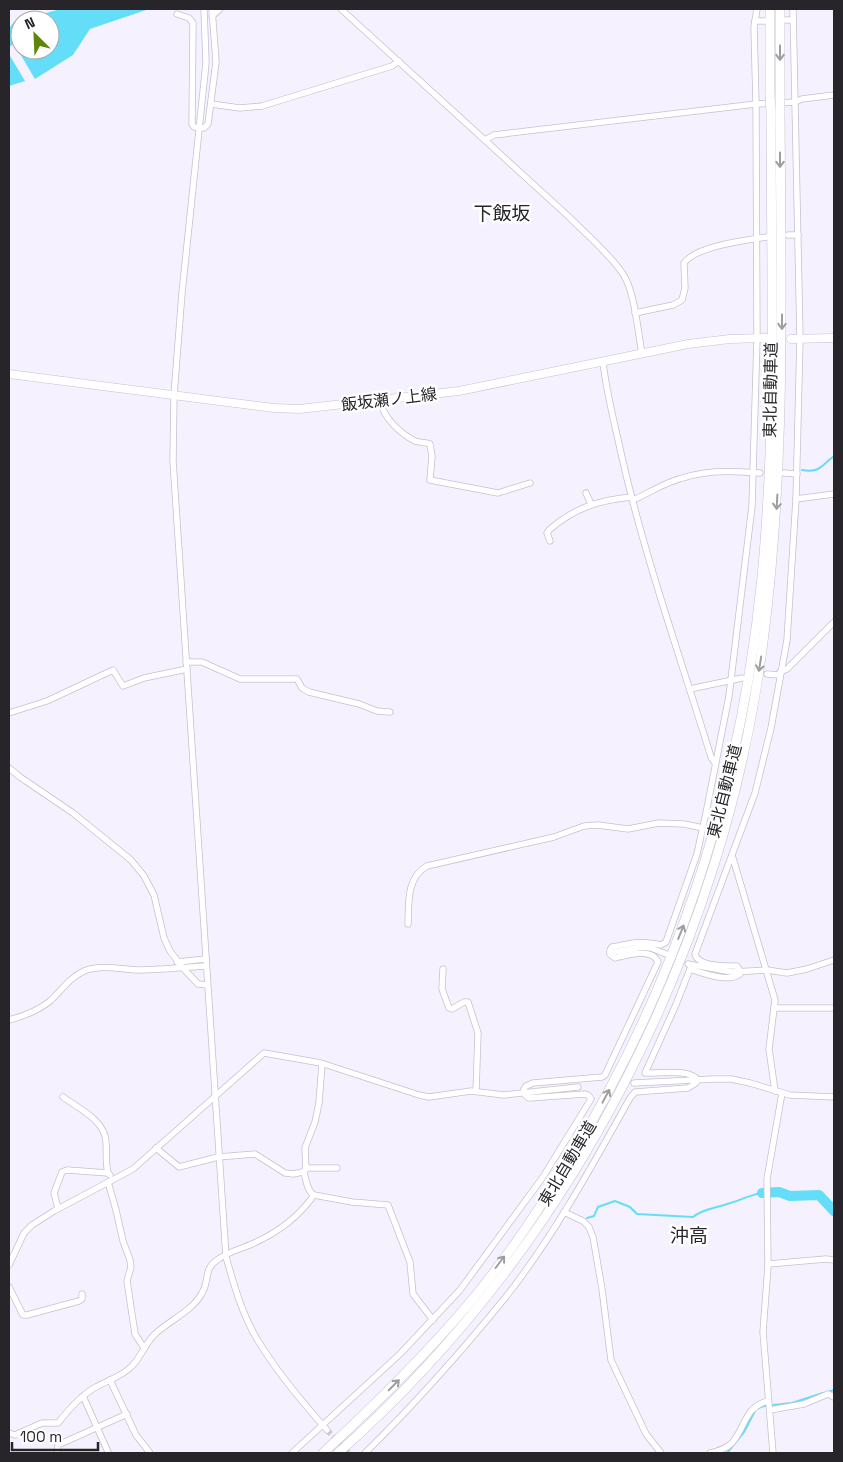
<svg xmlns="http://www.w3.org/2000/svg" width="843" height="1462" viewBox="0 0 843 1462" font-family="'Space Grotesk','Noto Sans JP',sans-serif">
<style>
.water{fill:#64def8;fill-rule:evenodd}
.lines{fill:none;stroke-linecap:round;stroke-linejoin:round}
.stream{stroke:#64def8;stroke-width:2}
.river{stroke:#64def8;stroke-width:10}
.minor-tunnel{stroke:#ccc8d4;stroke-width:5.5;stroke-dasharray:5.5 3;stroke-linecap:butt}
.minor-casing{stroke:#c6c0d0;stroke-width:7}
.major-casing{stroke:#c6c0d0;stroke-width:9}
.highway-casing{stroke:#c6c0d0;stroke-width:10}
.minor{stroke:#fff;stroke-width:5.5}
.major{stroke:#fff;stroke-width:8}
.highway{stroke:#fff;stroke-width:9}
.highway-bridge-casing{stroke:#c6c0d0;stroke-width:10;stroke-linecap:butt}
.highway-bridge{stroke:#fff;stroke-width:9}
.oneway{stroke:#9e9d9f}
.labels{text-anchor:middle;stroke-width:5;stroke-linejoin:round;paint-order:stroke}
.street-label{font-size:16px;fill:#27252a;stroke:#fff}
.quarter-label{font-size:19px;fill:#27252a;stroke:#fff}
</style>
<rect width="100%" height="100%" fill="#f5f1fe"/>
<g class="water">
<path d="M61,9H149L90,29L73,55L35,79L9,35V28L15,21ZM20,20H50V50H20Z"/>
<path d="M9,54L25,81L9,86Z"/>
</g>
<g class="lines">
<g class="stream">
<path d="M802,470C820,473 821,466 834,456"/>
<path d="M587,1218L594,1216L598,1207L615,1201L630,1207L637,1214L693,1217C702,1209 716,1208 727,1204C739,1201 749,1195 762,1193"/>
<path d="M828,1392L834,1390"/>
<path d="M727,1453L744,1432L756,1409L764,1406L792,1403L823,1393"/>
</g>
<g class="river">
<path d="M9,41L20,35"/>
<path d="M762,1193L779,1192L790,1196L819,1195L834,1211"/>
</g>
<path class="minor-tunnel" d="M327,1430L349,1453"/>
<defs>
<g id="minor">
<path d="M204,9L206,63L182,293L174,395L173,461L226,1257C234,1285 242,1314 257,1339C276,1371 302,1402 327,1430"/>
<path d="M341,9L567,215C585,233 609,253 623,274C635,292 638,333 642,354"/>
<path d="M177,14L189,18L193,23L192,124L194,127L204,128L208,124L216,62L212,9"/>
<path d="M212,16L220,9"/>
<path d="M786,20H793"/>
<path d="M755,21H765"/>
<path d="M211,104L240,108L262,106L392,66L399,61"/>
<path d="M485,140L494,135L756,104L795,102L802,99L834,95"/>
<path d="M788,235H798"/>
<path d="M635,313L673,305L682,300L685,288L684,263C696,246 747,240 767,237"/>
<path d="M603,362C606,390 613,417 619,444C642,550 679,653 711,757L715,763"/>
<path d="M381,401C382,417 401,434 415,441C420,443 426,442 430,444L432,456L430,480L498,493L530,483"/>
<path d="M784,473L797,474"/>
<path d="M586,493L591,504"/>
<path d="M796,499L834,494"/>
<path d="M633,500C645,495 656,488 668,483C700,470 726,470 760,473"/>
<path d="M550,541L547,533L549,530C574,508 599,500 632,497"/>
<path d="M186,662H202L240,679H297L302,688L309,692L359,704L377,711L390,712"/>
<path d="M780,672L787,669L834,622"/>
<path d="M767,674L779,675"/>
<path d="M690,689L742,678"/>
<path d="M9,713L47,701L113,670L123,686L144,678L187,669"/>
<path d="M9,768L20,777L73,813L131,860L144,876L154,895L164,938L170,951L182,967L198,984L207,985"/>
<path d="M732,855L775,1000L769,1049L775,1091"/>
<path d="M408,924C409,903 406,878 427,866L554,837L584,826L598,825L628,829L659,823L684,824L703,828"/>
<path d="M610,953L642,947L651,948L666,954"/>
<path d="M177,962L206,959"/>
<path d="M688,964L732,972L767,970L787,973L807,969L834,960"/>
<path d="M443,969L442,989L449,1008L452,1009L464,1002H468L478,1033L476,1091"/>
<path d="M774,1008H834"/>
<path d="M9,1020C24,1016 38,1011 50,1001C62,990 69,978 84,971C103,964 122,970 141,970C163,970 184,967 206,966"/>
<path d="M634,1083L713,1079H731L750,1083L790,1095L834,1097"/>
<path d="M63,1097C78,1108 105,1120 106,1142C107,1154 105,1160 108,1173"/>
<path d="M156,1148L179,1167L218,1157L255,1154L285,1173L293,1174L303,1172L306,1169L305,1148L315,1122L319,1103L322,1064"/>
<path d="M306,1168H337"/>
<path d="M304,1172C306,1180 307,1191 314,1195L352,1202L388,1205L410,1262L413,1294L433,1320"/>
<path d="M108,1182L116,1210L123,1241L130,1260L131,1267L127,1281L135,1334L144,1348"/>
<path d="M58,1208L54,1193L62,1172L67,1170L108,1173L110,1175"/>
<path d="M564,1212L583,1221L589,1227L593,1237L602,1289L611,1360L646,1434L661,1453"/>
<path d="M768,1264L826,1259L834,1260"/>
<path d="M9,1265L24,1233L32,1225L54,1211L133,1169L264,1053L321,1063L419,1095L429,1097L471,1091L504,1095L578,1087"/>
<path d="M9,1287L23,1315H27L79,1301L82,1299V1294"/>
<path d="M110,1380L136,1435L150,1453"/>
<path d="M83,1396L108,1452"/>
<path d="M770,1410L804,1404L828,1394L834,1397"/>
<path d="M9,1433L15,1435L42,1423H58C69,1409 81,1395 96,1387C108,1380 123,1376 132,1366C141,1357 145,1344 154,1335C169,1320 192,1312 202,1293C210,1280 203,1270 217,1260C227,1252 241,1249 252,1244C277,1233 298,1218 314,1195"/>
<path d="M57,1453L58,1445L127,1414"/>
<path d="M292,1453L400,1354L460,1290L543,1177L591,1099L588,1095L585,1094L529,1098L525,1095L524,1089L526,1086L533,1083L602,1077L605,1075L658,962C652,947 627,955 615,958L610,954V950L612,947C633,943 640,940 661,945L666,942L697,854L707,808L729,696L752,506L757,338L756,104L754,27L757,9"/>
<path d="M365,1453C415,1404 461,1352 505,1298C554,1236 592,1166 630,1098L635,1092L688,1088L696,1083L698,1080C688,1068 659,1074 645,1073L675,1007L690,969C702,973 729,983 740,974L739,969L737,966C726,966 698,967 695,954L755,793L771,728L787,640L796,499L800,339L793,9"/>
<path d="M710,1453C718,1451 726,1449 732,1443C746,1427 744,1407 768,1401"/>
<path d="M773,1453L763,1332L768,1266L767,1179L782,1093"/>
</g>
<g id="major">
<path d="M791,339L834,338"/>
<path d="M9,374L274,408L299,409L459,391L688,344L730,339L766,338"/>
</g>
<g id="highway">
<path d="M770,9V96"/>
<path d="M780,9V97"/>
<path d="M323,1453C375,1405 426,1355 472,1300C506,1259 537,1213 565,1167C677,986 741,789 762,577C777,423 771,267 771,112"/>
<path d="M338,1453C573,1245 726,944 764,634C786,460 781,286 780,111"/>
</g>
</defs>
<use href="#minor" class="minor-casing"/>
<use href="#major" class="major-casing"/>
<use href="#highway" class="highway-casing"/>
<use href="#minor" class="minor"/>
<use href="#major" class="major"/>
<use href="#highway" class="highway"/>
<defs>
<g id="highway-bridge">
<path d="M770,96L771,112"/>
<path d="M780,111V97"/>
</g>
</defs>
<use href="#highway-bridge" class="highway-bridge-casing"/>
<use href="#highway-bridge" class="highway-bridge"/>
</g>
<defs><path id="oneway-shaft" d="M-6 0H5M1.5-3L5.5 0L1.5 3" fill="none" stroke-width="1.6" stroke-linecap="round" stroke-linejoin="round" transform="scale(1.25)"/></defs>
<g class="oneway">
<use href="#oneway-shaft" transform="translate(780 53) rotate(90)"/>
<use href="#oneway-shaft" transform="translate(780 160) rotate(90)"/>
<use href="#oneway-shaft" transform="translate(782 322) rotate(90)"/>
<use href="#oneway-shaft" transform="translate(777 502) rotate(93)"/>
<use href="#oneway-shaft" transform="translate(760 664) rotate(99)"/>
<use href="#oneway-shaft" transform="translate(681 932) rotate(-68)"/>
<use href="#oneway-shaft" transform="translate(606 1096) rotate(-62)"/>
<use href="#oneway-shaft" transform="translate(500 1262) rotate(-53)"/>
<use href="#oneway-shaft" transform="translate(394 1385) rotate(-45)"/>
</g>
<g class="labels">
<g class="street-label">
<text transform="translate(770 390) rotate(-89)" y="6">東北自動車道</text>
<text transform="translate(389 399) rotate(-7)" y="6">飯坂瀬ノ上線</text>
<text transform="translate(724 791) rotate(-76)" y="6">東北自動車道</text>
<text transform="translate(567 1163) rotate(-59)" y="6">東北自動車道</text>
</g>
<g class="quarter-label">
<text x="502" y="220">下飯坂</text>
<text x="689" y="1242">沖高</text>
</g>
</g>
<rect width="843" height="1462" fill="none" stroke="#27252a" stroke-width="20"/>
<g transform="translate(35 35) rotate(336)"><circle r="24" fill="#ffffff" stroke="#a9a8aa"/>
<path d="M0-4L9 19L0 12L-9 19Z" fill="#5e850c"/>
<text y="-8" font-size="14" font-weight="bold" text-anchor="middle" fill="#27252a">N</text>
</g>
<path d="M12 1442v8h86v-8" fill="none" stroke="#27252a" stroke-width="2.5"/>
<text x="20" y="1442" font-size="15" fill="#27252a" stroke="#ffffff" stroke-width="4" paint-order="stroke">100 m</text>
</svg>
